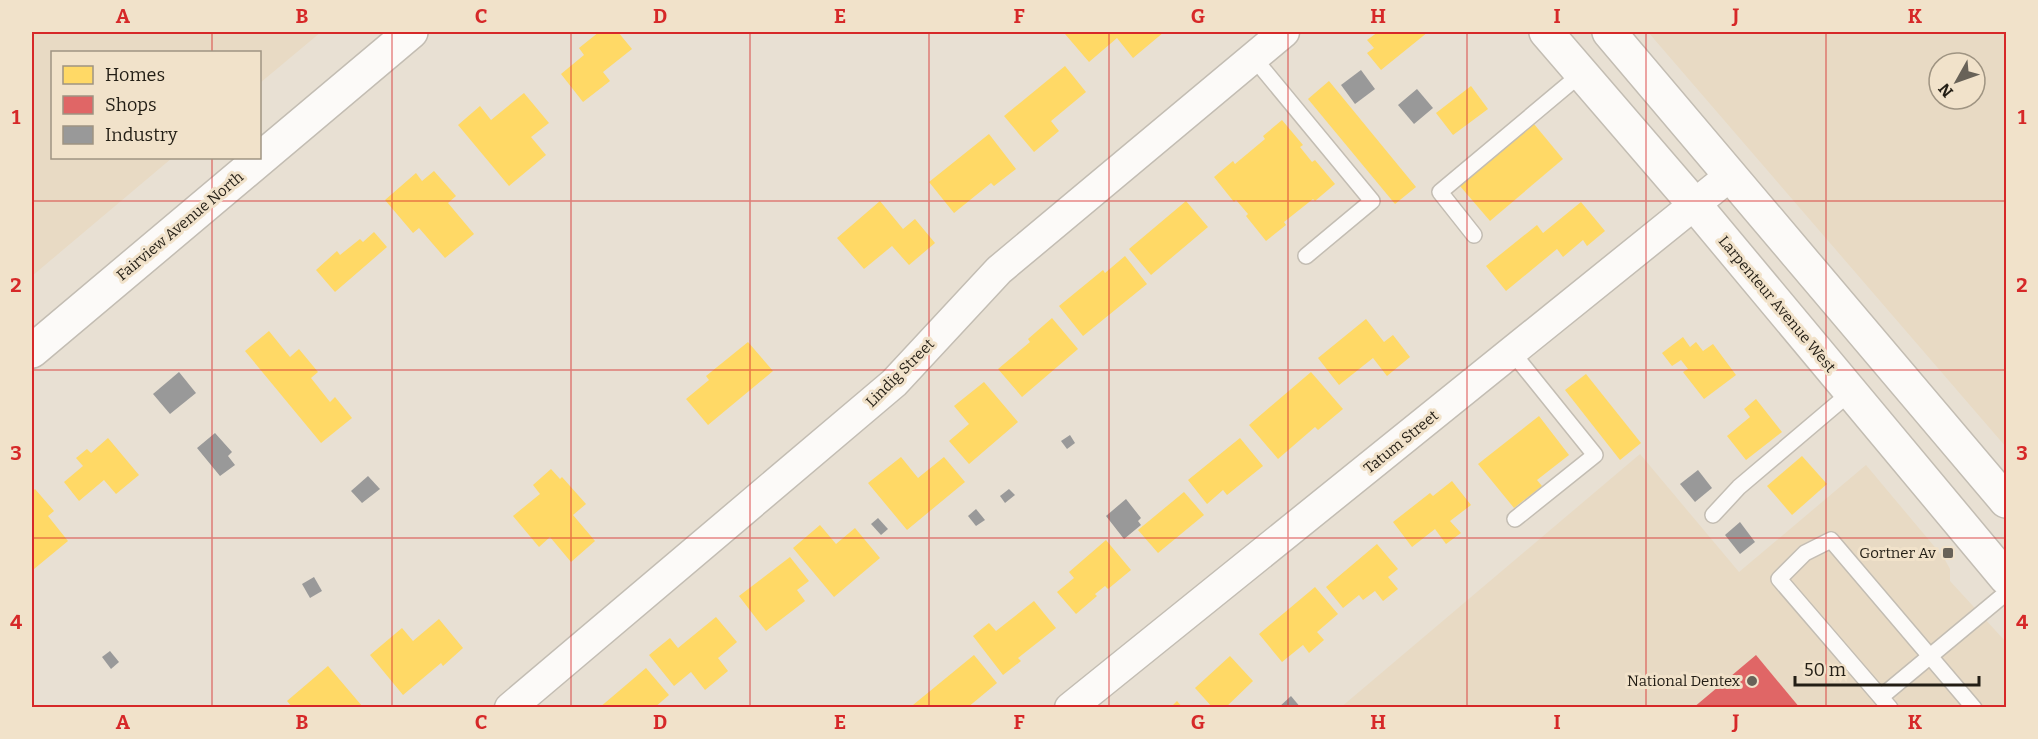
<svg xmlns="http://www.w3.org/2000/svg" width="2038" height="739" viewBox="0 0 2038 739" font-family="Bitter,serif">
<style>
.built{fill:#e8dac4;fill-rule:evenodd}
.homes{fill:#ffd966}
.shops{fill:#e06666}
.industry{fill:#999}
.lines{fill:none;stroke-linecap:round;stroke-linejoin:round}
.lane-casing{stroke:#c3bdb3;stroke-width:18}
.street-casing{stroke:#c3bdb3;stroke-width:33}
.secondary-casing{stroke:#c3bdb3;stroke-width:36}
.lane{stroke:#fcfaf8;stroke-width:15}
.street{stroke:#fcfaf8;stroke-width:30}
.secondary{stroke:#fcfaf8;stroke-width:33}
.grid{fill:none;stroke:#d62828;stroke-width:1.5;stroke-opacity:0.55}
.poi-dot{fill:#686258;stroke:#f1e2ca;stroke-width:2}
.labels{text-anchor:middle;stroke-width:6;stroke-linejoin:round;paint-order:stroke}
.street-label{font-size:15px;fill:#231e15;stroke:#f1e2ca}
.poi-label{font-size:15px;fill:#231e15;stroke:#f1e2ca;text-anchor:end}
.neatline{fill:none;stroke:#d62828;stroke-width:2}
.grid-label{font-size:20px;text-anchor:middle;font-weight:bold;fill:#d62828}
</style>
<rect width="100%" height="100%" fill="#e8e0d3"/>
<g class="built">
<path d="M32,32H321L260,83V52H52V158H172L32,276Z"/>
<path d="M1648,32H2006V447ZM1939,63H1975V99H1939Z"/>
<path d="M1640,454L1739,572L1866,465L1944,558L1950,569V581L2006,642V707L1340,708Z"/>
</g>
<g class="homes">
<path d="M599,32H618L632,49L603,72L610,81L583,102L561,74L584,55L579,48Z"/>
<path d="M1068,32H1164L1133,58L1117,38L1089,62L1065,34Z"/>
<path d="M1378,32H1428L1381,70L1367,53L1374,48L1367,40Z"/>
<path d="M1065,66L1086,92L1051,121L1059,131L1034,152L1004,116Z"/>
<path d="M1329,81L1416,187L1395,204L1308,99Z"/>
<path d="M1471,86L1488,109L1453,135L1436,113Z"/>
<path d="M524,93L549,123L531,137L546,155L509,186L458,125L480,106L491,120Z"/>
<path d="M1282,120L1303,145L1300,147L1312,162L1315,160L1335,184L1315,201L1313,199L1284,222L1286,225L1266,241L1246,216L1248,214L1236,200L1234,202L1214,177L1233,161L1235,164L1265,139L1263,136Z"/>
<path d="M1534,124L1563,159L1490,221L1460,186Z"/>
<path d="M989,134L1016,169L994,186L991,183L954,213L929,182Z"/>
<path d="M434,171L456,196L448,203L474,234L445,258L419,228L413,233L385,200L416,173L422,181Z"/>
<path d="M880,201L903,229L915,219L935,243L909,265L892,246L864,269L837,238Z"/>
<path d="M1186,201L1208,227L1151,275L1129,249Z"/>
<path d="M1581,202L1605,231L1587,246L1583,240L1563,257L1557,249L1506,291L1486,266L1537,225L1543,233Z"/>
<path d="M374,232L387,247L335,292L316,270L337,251L340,255L360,239L363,242Z"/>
<path d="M1125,256L1147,284L1083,336L1059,306L1103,270L1105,273Z"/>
<path d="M1052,318L1078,349L1022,397L998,369L1030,342L1028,339Z"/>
<path d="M1366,319L1384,342L1393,335L1410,357L1387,376L1373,358L1339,385L1318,358Z"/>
<path d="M269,331L290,357L299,349L318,372L311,378L330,402L335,397L352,418L321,443L245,351Z"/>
<path d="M1683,337L1690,347L1696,342L1703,351L1713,344L1736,375L1704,399L1683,372L1688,369L1681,360L1672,366L1662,353Z"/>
<path d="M748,342L773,371L708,425L686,399L709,380L706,376Z"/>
<path d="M1311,372L1343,409L1318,430L1315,427L1278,459L1249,425Z"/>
<path d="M1586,374L1641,443L1620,460L1565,390Z"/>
<path d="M984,382L1018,422L969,464L949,441L969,424L954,406Z"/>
<path d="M1756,399L1782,432L1746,460L1727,436L1750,417L1744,409Z"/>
<path d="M1539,416L1569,455L1537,480L1542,486L1514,508L1478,464Z"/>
<path d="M108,438L139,475L116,494L104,480L79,501L64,482L83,466L76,458L87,449L91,453Z"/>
<path d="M1240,438L1263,466L1227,495L1223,490L1207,504L1188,480Z"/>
<path d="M1802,456L1827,484L1792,515L1767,486Z"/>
<path d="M901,457L918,478L944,457L965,482L907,530L868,483Z"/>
<path d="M551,469L560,479L562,477L586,504L573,515L595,541L571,562L550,537L539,547L513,516L540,494L533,485Z"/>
<path d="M1452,481L1471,505L1450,521L1461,533L1446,544L1435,529L1412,547L1393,522L1430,493L1433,496Z"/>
<path d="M35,489L54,511L48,516L68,541L34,569L32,565V492Z"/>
<path d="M1184,492L1204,515L1158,553L1138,530Z"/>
<path d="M820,525L836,544L855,528L880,558L834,597L793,548Z"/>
<path d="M1106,540L1131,570L1108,589L1105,586L1095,594L1097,596L1076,614L1057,592L1074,578L1069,572Z"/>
<path d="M1377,544L1398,569L1388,577L1398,589L1383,601L1375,591L1363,600L1359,595L1343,608L1326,587Z"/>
<path d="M790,557L809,581L797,590L805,601L766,631L739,596Z"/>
<path d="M1315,587L1338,614L1317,632L1324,640L1309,653L1303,645L1282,662L1259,634Z"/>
<path d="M1034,601L1056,628L1018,658L1021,661L1003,675L973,636L989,623L996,631Z"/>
<path d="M716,617L737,642L718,658L728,671L705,690L691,672L674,686L649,655L670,638L678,648Z"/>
<path d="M439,619L463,648L443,666L441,663L403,695L370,655L402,628L413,641Z"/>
<path d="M974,655L997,683L967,708H915L913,705Z"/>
<path d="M1230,656L1253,681L1225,708H1213L1195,688Z"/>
<path d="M328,666L362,706L293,708L287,701Z"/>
<path d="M646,668L669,695L654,708H599Z"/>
<path d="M1177,701L1183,708H1170Z"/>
</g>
<path class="shops" d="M1756,655L1800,708H1693Z"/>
<g class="industry">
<path d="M1361,70L1375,89L1355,104L1341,85Z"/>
<path d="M1417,89L1433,108L1414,124L1398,105Z"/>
<path d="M179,372L196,393L170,414L153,394Z"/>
<path d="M215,433L232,452L228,456L235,465L220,476L197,448Z"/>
<path d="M1070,435L1075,443L1067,449L1061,441Z"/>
<path d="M1698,470L1712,488L1695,502L1680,484Z"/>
<path d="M368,476L380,489L362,503L351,491Z"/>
<path d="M1009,489L1015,495L1005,503L1000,496Z"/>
<path d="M1126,499L1141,518L1138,521L1141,525L1124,539L1106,516Z"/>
<path d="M976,509L985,520L976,526L968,516Z"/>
<path d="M878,518L888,529L881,535L871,524Z"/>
<path d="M1740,522L1755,542L1740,554L1725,535Z"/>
<path d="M314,577L322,591L310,598L302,584Z"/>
<path d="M110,651L119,662L111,669L102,657Z"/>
<path d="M1291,696L1301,708H1278Z"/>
</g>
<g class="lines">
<defs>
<g id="lane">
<path d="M1253,57L1372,201L1306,256"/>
<path d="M1474,235L1440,192L1582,73"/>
<path d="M1512,352L1595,455L1515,519"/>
<path d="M1713,515L1739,487L1851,392"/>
<path d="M1881,697L2006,593"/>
<path d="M1890,708L1779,579L1805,553L1831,540L1974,708"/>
</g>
<g id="street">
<path d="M510,708L894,383L999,270L1284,32"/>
<path d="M1070,708L1731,175"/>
</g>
<g id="secondary">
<path d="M1546,32L1695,205L2006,578"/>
<path d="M1609,32L2006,501"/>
<path d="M32,351L411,32"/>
</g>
</defs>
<use href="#lane" class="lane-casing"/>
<use href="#street" class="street-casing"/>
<use href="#secondary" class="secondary-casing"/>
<use href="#lane" class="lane"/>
<use href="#street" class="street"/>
<use href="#secondary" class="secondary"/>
</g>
<path class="grid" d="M212,32V52M392,32V708M571,32V708M750,32V708M929,32V708M1109,32V708M1288,32V708M1467,32V708M1646,32V708M1826,32V708M212,158V708M32,201H2006M32,370H2006M32,538H2006"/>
<g class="poi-dot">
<rect x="1942" y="547" width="12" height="12" rx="3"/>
<circle cx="1752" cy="681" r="6"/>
</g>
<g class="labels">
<g class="street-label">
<text transform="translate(180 226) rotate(-40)" y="5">Fairview Avenue North</text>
<text transform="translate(1777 304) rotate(50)" y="5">Larpenteur Avenue West</text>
<text transform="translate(900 373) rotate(-45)" y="5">Lindig Street</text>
<text transform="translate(1401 442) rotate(-39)" y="5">Tatum Street</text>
</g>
<g class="poi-label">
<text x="1936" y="558">Gortner Av</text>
<text x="1740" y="686">National Dentex</text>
</g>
</g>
<rect width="2038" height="739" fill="none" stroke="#f1e2ca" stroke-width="66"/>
<rect x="51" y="51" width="210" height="108" fill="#f1e2ca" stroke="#9f9482" stroke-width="1.5"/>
<rect x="63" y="66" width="30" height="18" fill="#ffd966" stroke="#9f9482" stroke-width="1.5"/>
<text x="105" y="81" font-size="18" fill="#231e15">Homes</text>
<rect x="63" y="96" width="30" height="18" fill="#e06666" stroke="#9f9482" stroke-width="1.5"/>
<text x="105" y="111" font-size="18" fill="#231e15">Shops</text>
<rect x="63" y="126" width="30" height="18" fill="#999999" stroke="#9f9482" stroke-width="1.5"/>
<text x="105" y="141" font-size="18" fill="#231e15">Industry</text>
<g transform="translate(1957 81) rotate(230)"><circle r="28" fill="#f1e2ca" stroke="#9f9482" stroke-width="1.5"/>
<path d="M0-4.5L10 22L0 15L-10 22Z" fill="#686258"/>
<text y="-9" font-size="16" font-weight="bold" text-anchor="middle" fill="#231e15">N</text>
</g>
<path d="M1795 676v9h184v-9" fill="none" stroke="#231e15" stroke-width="3"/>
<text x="1804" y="676" font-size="18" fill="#231e15" stroke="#f1e2ca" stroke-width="4.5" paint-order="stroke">50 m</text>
<rect x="33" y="33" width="1972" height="673" class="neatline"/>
<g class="grid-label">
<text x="123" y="23">A</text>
<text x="302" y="23">B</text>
<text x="481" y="23">C</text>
<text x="660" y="23">D</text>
<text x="840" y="23">E</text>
<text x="1019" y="23">F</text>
<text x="1198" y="23">G</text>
<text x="1378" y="23">H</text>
<text x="1557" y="23">I</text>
<text x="1736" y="23">J</text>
<text x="1915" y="23">K</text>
<text x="16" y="124">1</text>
<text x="2022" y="124">1</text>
<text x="16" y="292">2</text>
<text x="2022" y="292">2</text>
<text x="16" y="460">3</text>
<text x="2022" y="460">3</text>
<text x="16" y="629">4</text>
<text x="2022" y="629">4</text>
<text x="123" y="729">A</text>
<text x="302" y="729">B</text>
<text x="481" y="729">C</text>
<text x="660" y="729">D</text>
<text x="840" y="729">E</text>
<text x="1019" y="729">F</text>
<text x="1198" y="729">G</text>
<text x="1378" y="729">H</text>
<text x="1557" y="729">I</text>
<text x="1736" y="729">J</text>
<text x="1915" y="729">K</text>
</g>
</svg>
